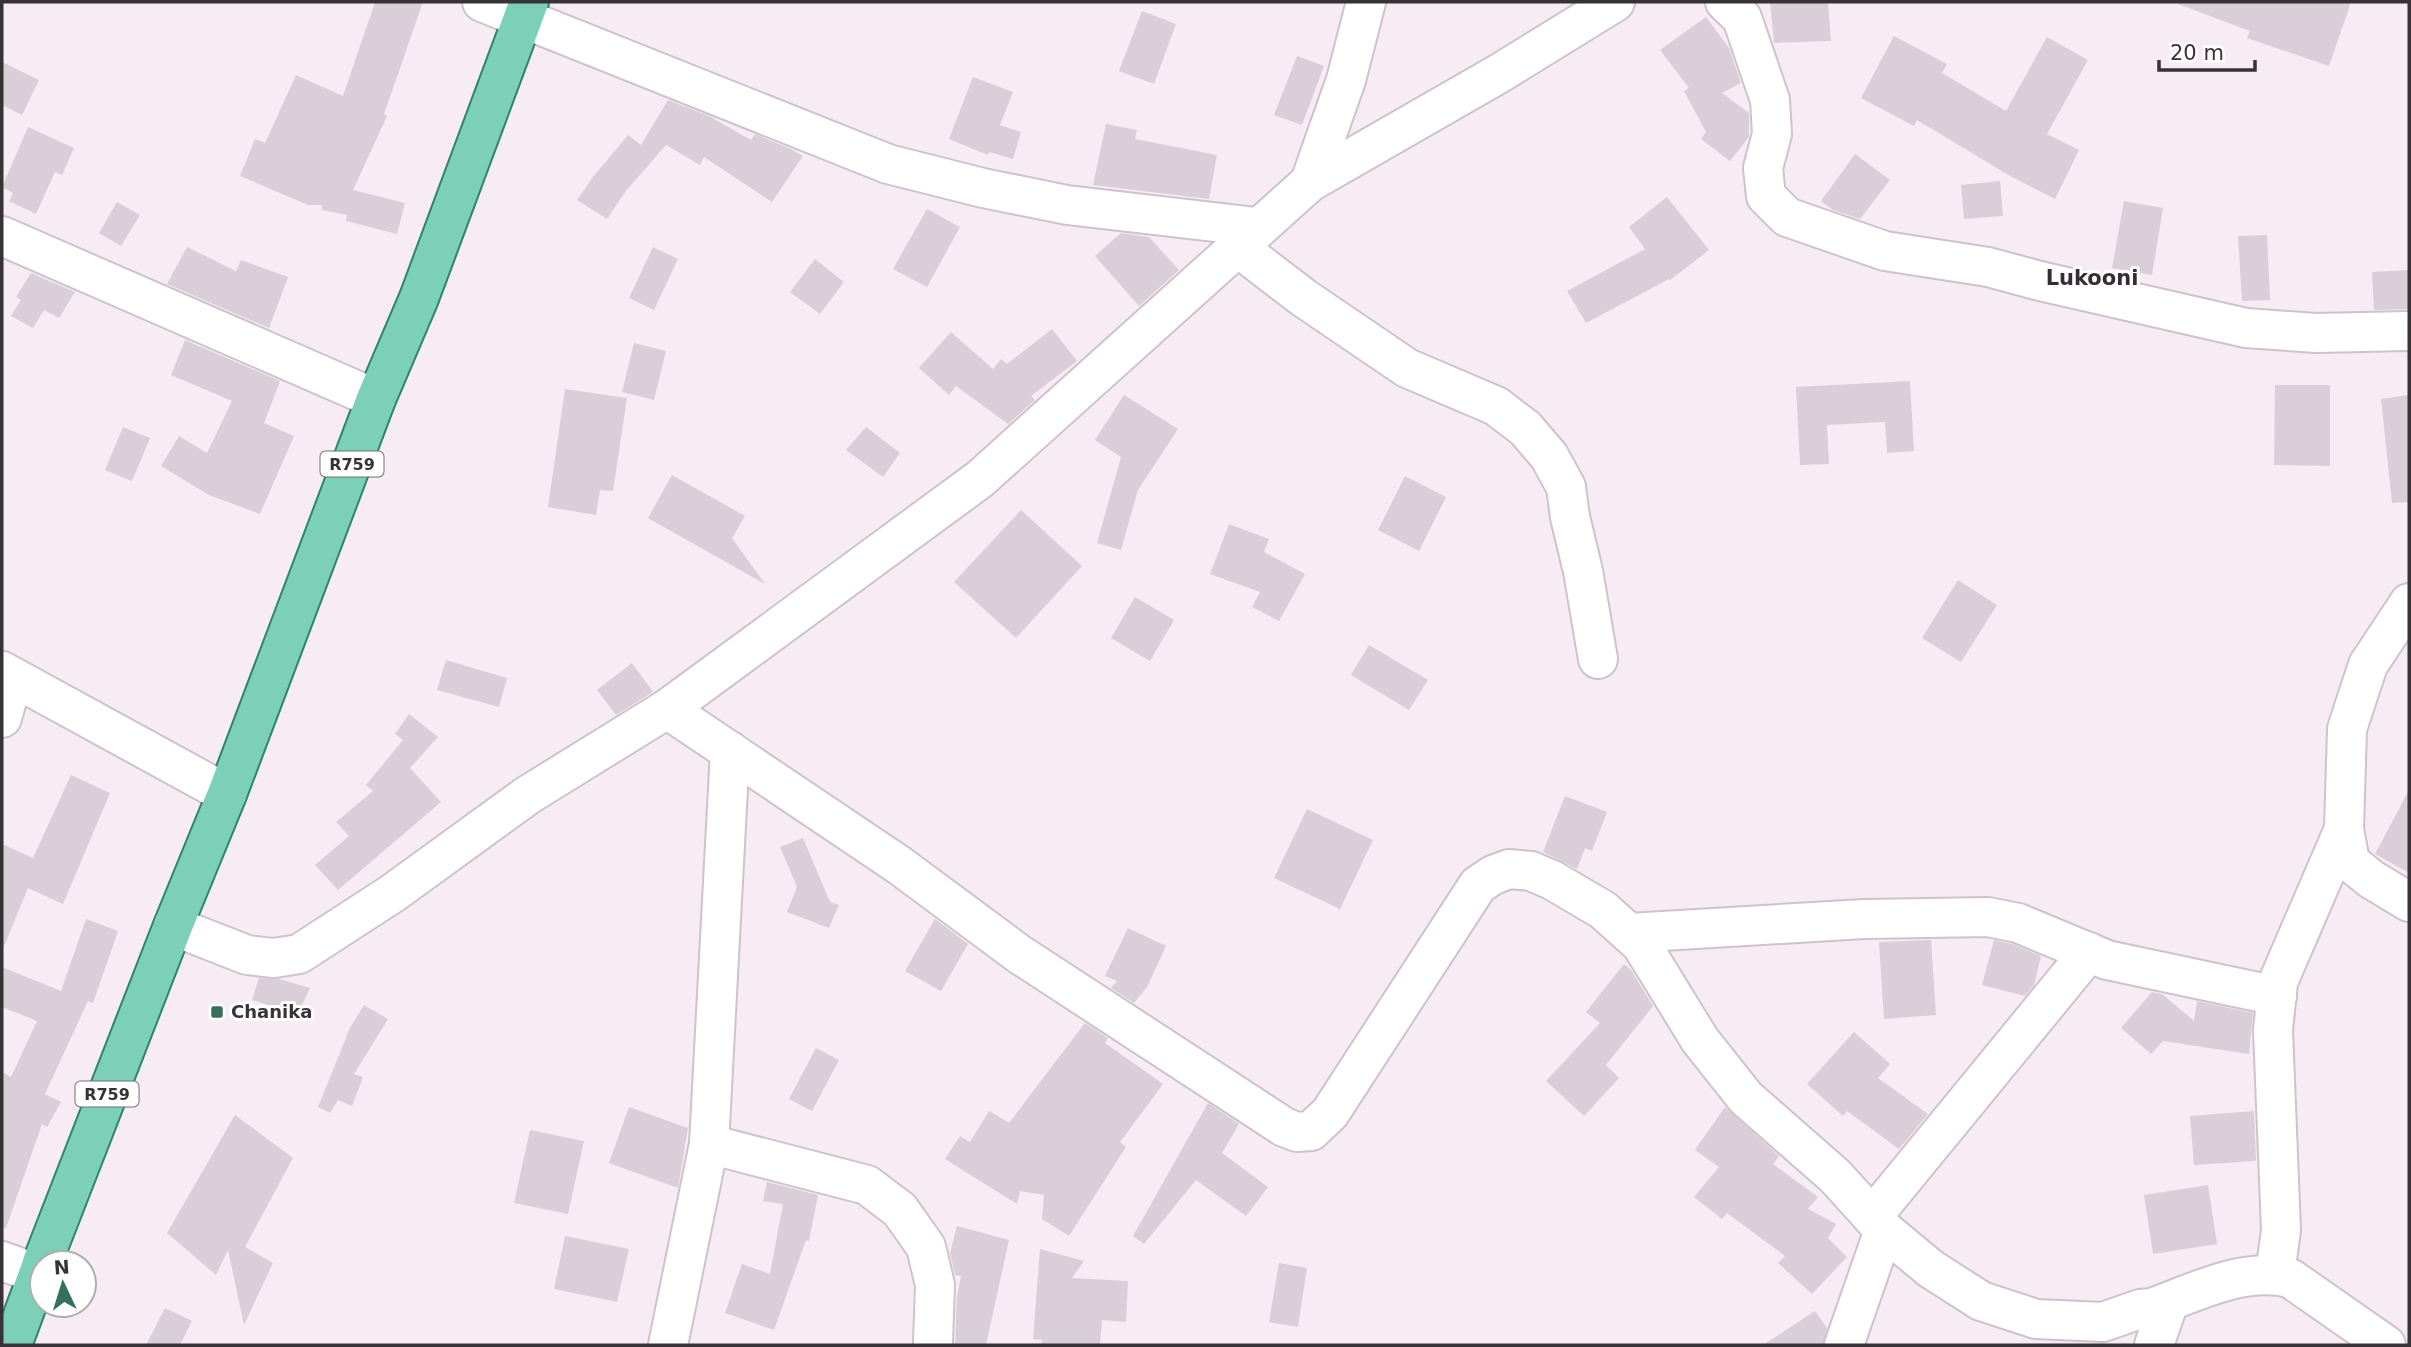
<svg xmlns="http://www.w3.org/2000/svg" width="2411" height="1347" viewBox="0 0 2411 1347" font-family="'DejaVu Sans',sans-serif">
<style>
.building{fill:#daced8}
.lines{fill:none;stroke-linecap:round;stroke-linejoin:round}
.street-casing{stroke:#cec3cc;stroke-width:42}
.primary-casing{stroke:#2c856b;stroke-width:42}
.street{stroke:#fff;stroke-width:38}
.primary{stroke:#7dd0b8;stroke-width:38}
.poi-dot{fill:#34705b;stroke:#fff;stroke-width:2.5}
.labels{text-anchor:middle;stroke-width:6;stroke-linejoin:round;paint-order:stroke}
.shield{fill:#fff;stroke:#737072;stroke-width:2}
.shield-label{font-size:16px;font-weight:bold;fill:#373236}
.poi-label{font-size:18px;font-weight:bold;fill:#373236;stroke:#fff;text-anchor:start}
.quarter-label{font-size:21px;font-weight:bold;fill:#362d34;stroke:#fff}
</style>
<rect width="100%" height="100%" fill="#f7ebf4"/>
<g class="building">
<path d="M375,2H423L384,114L387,116L353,190L405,203L397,234L346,221L347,215L322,210V205H308L240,176L255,139L265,143L296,75L343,96Z"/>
<path d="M1770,2H1828L1831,41L1774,43Z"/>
<path d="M2179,2H2351L2329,66L2247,38L2250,31L2178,4Z"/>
<path d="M1142,11L1176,24L1154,84L1119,71Z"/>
<path d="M1706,17L1729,48L1741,83L1722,93L1749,113V137L1730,161L1701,139L1706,132L1684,91L1689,88L1660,50Z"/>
<path d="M1894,36L1947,64L1942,73L2006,111L2047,37L2088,60L2047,134L2079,150L2055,199L2010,176L1917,120L1914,126L1861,98Z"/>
<path d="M1297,56L1324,66L1302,125L1274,115Z"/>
<path d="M2,62L39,80L22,115L2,105Z"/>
<path d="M973,77L1013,92L1000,125L1021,132L1013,159L989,152L988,155L949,139Z"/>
<path d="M668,100L709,116L751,140L755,134L791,149L803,156L772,202L704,157L700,165L666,145L625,192L607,219L577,200L593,177L628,135L641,145Z"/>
<path d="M1106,124L1137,130L1135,139L1217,155L1209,199L1093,185Z"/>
<path d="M28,127L74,148L62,175L55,172L36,214L9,201L13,193L2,187Z"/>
<path d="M1855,154L1890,180L1860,219L1833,210L1821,201Z"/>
<path d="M2000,181L2003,216L1964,219L1961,185Z"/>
<path d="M1667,197L1709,250L1670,280L1669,279L1586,323L1567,291L1645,249L1629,227Z"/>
<path d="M2124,201L2163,208L2152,275L2112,268Z"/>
<path d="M117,202L140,215L121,246L99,233Z"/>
<path d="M927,209L960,227L927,287L893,269Z"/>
<path d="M1121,233L1149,237L1179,270L1139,306L1095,256Z"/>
<path d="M2267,235L2270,300L2242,301L2238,236Z"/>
<path d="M187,247L236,271L241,260L288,277L269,328L167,284Z"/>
<path d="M653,247L678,259L654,310L629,298Z"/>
<path d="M815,259L844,282L820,314L790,292Z"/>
<path d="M2409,270V309L2374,310L2372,272Z"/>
<path d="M31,273L75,292L59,318L44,310L33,328L11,316L21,300L16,297Z"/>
<path d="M1052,329L1077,361L1031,396L1035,400L1008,424L956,386L949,395L919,368L951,332L993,369L1001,359L1007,364Z"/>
<path d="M185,340L280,381L264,423L294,436L260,514L209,495L161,466L179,436L207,453L232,401L171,375Z"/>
<path d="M634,343L666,351L654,400L622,392Z"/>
<path d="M1910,381L1914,451L1887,453L1885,422L1827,425L1829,464L1800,465L1796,387Z"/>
<path d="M2275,385H2330V466L2274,465Z"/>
<path d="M565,389L627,398L613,491L600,490L596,515L548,507Z"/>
<path d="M1124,395L1178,429L1138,490L1121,550L1097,543L1121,457L1095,440Z"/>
<path d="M2409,395V502L2392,503L2381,399Z"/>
<path d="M123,427L150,438L132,481L105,470Z"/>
<path d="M866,427L900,453L883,477L846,450Z"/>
<path d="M672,475L745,516L732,538L765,584L648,518Z"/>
<path d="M1405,476L1446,497L1419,551L1378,530Z"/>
<path d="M1021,510L1082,566L1016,638L954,582Z"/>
<path d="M1229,524L1269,539L1264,552L1305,574L1279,621L1252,607L1260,592L1210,574Z"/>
<path d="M1958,580L1997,605L1961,662L1922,638Z"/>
<path d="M1135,597L1174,620L1150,661L1111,638Z"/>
<path d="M1369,645L1428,680L1409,710L1351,675Z"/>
<path d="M446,660L507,678L499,707L437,690Z"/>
<path d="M632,663L653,692L616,715L597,690Z"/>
<path d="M409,714L438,737L410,768L441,802L338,890L315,865L349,836L336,822L373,791L366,785L403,740L395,734Z"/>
<path d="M71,775L110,793L63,904L28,888L2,951V844L33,858Z"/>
<path d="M2409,790V873L2375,854Z"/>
<path d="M1565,796L1607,812L1592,851L1585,848L1577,869L1543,852Z"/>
<path d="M1307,809L1373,840L1340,909L1274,878Z"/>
<path d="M803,838L830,902L839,905L829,928L787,912L797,887L780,847Z"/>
<path d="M86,919L118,931L93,1003L88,1001L45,1094L61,1102L47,1127L42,1124L6,1228H2V1072L11,1077L37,1021L2,1007V967L61,991Z"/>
<path d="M935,919L968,944L941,991L905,971Z"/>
<path d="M1128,928L1166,946L1147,987L1134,1003L1111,988L1117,981L1105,976Z"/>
<path d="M1931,940L1936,1015L1884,1019L1879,942Z"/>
<path d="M1994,940L2012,944L2041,956L2034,985L2025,996L1982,985Z"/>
<path d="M1624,964L1631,970L1653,1006L1606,1065L1619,1078L1584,1116L1546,1081L1600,1023L1586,1012Z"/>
<path d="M259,978L279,979L310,988L298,1014L252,1000Z"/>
<path d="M2152,992L2162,994L2194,1021L2197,1001L2253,1013L2249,1054L2163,1041L2151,1054L2121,1028Z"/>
<path d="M364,1005L388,1019L354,1074L363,1077L352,1106L338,1100L330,1113L318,1107L350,1028Z"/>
<path d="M1085,1023L1108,1038L1105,1043L1163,1084L1120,1142L1126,1147L1069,1236L1042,1219L1044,1195L1020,1191L1017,1204L945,1159L960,1136L970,1142L989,1111L1009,1123Z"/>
<path d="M1854,1032L1890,1064L1878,1078L1928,1114L1899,1149L1847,1111L1843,1116L1807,1084Z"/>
<path d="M816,1048L839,1060L812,1111L789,1099Z"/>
<path d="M1208,1103L1239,1124L1222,1153L1268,1187L1246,1216L1196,1180L1144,1244L1133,1236Z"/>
<path d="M629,1107L688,1128L678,1188L609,1163Z"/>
<path d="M1725,1107L1779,1156L1773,1164L1818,1197L1808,1209L1836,1224L1828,1238L1847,1257L1812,1294L1778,1263L1785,1256L1727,1213L1722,1219L1694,1197L1719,1167L1695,1150Z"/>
<path d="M2254,1111L2256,1161L2194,1165L2190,1116Z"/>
<path d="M235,1115L293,1158L245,1247L273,1263L244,1325L228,1250L216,1275L167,1233Z"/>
<path d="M530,1130L584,1141L568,1214L514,1203Z"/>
<path d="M767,1182L818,1195L809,1241L806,1240L774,1330L725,1313L742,1264L770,1274L783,1204L763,1201Z"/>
<path d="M2208,1185L2217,1244L2153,1254L2144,1195Z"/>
<path d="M957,1226L1009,1240L986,1345L955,1344L957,1296L961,1276L955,1275L950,1253Z"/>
<path d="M565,1236L629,1249L617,1302L554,1289Z"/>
<path d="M1040,1249L1084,1261L1072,1278L1128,1281L1126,1322L1102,1320L1100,1345H1041L1042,1340L1033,1339Z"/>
<path d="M1279,1263L1307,1268L1298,1327L1269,1322Z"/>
<path d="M165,1308L192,1321L180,1345H146Z"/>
<path d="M1815,1311L1827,1328L1823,1345H1763Z"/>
</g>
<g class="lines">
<defs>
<g id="street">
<path d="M482,2L888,164L983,188L1067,205L1257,227"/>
<path d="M1725,2L1742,18L1770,100L1772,134L1763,168L1766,196L1787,217L1885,251L1988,267L2040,281L2246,328L2316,333L2409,331"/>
<path d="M1310,182L1346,80L1366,2"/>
<path d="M2,236L376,399"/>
<path d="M1236,246L1304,298L1407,368L1496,406L1525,428L1549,456L1566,487L1570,517L1583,571L1598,659"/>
<path d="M2409,603L2368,665L2347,729L2344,829L2350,862L2371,879L2409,902"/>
<path d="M2,671L227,794"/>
<path d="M667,709L899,865L1019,954L1284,1127L1297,1132L1311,1131L1330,1113L1478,885L1493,875L1509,869L1531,871L1552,880L1603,910L1641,944L1700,1040L1746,1098L1835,1176L1884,1230L1931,1269L1981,1301L2036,1319L2103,1322L2140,1309L2152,1308C2196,1292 2242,1267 2290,1278L2386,1345"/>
<path d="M2,718L13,678"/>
<path d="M173,926L247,955L274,958L299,954L393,893L528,795L667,709L980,479L1310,182L1500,73L1615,2"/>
<path d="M1629,933L1864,919L1988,917L2018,923L2107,960L2277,996"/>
<path d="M709,1144L867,1185L900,1210L926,1247L935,1285L933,1342"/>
<path d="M1872,1217L2089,952"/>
<path d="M2,1261L38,1274"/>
<path d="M2275,1274L2281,1230L2273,1030L2278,982L2344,829"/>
<path d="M668,1345L709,1144L730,751"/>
<path d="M1844,1345L1884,1230"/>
<path d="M2154,1345L2169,1302"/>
</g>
<g id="primary">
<path d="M42,1263L173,926L227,794L376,399L419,298L529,2"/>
<path d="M12,1345L42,1264"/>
</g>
</defs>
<use href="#street" class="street-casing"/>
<use href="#primary" class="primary-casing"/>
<use href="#street" class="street"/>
<use href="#primary" class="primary"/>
</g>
<rect class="poi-dot" x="210" y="1005" width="14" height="14" rx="3.5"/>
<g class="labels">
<g class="shield">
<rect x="320.5" y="451.5" width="63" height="25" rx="5"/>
<rect x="75.5" y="1081.5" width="63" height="25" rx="5"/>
</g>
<g class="shield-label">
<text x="352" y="470">R759</text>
<text x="107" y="1100">R759</text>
</g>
<g class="poi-label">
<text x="231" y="1018">Chanika</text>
</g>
<g class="quarter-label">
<text x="2092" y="285">Lukooni</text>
</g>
</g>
<rect width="2411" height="1347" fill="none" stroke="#373236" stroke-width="7"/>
<g transform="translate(63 1284) rotate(356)"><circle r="33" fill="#ffffff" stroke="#afadaf" stroke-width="2"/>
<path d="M0-5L12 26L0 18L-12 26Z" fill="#34705b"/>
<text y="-10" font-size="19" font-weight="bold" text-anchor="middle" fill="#373236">N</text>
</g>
<path d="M2159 60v10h96v-10" fill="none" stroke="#373236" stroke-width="3.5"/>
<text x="2170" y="60" font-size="21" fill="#373236" stroke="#ffffff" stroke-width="5" paint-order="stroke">20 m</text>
</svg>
